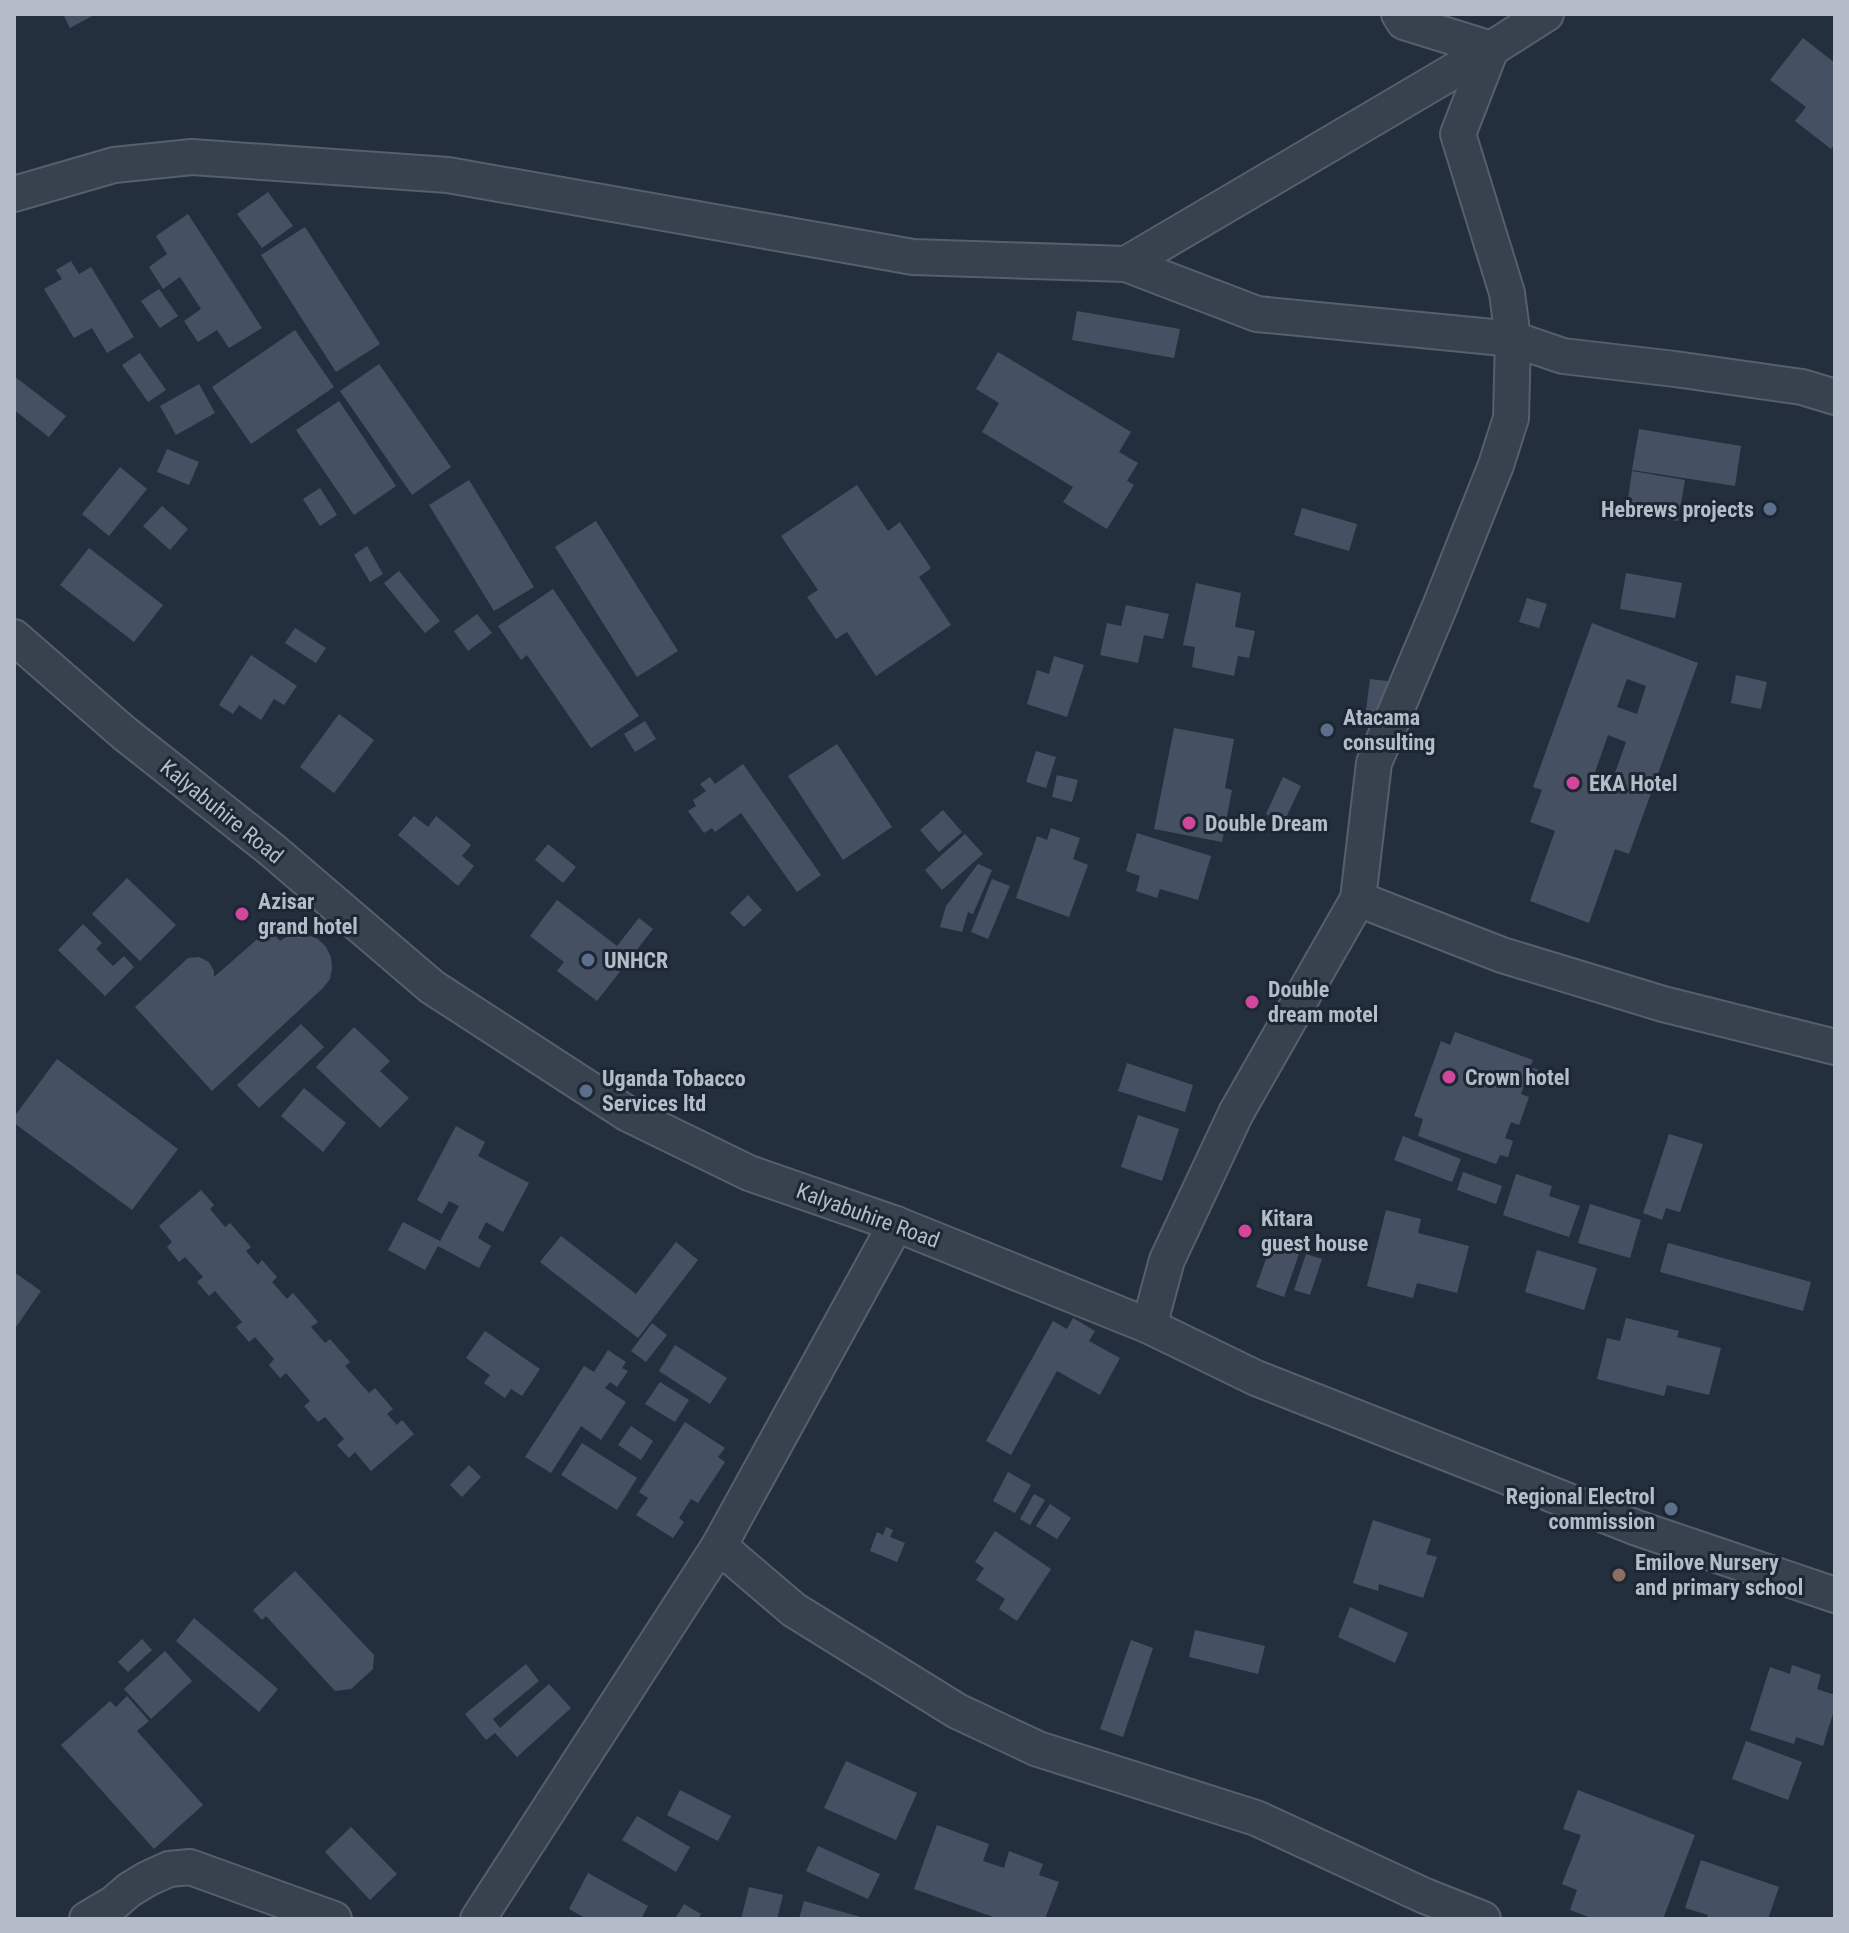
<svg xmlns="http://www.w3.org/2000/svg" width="1849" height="1933" viewBox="0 0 1849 1933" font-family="'Roboto Condensed',sans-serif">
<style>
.building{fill:#455162;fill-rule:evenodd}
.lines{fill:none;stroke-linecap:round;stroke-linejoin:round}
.minor-casing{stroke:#565f6c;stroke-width:38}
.minor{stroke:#38414e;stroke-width:34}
.service-dot{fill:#5c6f8a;stroke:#1d2633;stroke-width:3}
.hotel-dot{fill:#d1479c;stroke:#1d2633;stroke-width:3}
.education-dot{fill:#8d6e63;stroke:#1d2633;stroke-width:3}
.labels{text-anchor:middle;stroke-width:6;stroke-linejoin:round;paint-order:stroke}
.poi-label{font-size:22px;font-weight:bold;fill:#b4bcc9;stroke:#1d2633;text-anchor:start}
.street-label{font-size:22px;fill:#b4bcc9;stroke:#1d2633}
</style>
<rect width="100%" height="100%" fill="#242f3e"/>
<g class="building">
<path d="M63,14H96L70,28Z"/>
<path d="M1803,38L1835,63V144L1831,149L1795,121L1806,107L1770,80Z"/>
<path d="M268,192L293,226L262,248L237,214Z"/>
<path d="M188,214L262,328L229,348L217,330L198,342L184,321L201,309L180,277L163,289L149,267L167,254L156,236Z"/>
<path d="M305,227L380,344L336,372L261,255Z"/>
<path d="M71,261L79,274L91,267L134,337L107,353L92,328L74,338L44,289L62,279L56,270Z"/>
<path d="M159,289L178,316L160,328L141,301Z"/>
<path d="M1077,311L1180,329L1174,358L1072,340Z"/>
<path d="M295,330L334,387L251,444L212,387Z"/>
<path d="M998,352L1131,432L1119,452L1138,463L1127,481L1134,485L1107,529L1063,502L1073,487L982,432L999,403L976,389Z"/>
<path d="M140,353L166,390L148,402L122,365Z"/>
<path d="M379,364L451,467L412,495L340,391Z"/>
<path d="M14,376L66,416L49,437L14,410Z"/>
<path d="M199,384L215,413L176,435L160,406Z"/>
<path d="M339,401L396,486L354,515L296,430Z"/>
<path d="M1639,429L1741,446L1735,486L1632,470Z"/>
<path d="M167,449L199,462L189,485L157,472Z"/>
<path d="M120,467L147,489L109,536L82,514Z"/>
<path d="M1632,471L1685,480L1678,521L1626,513Z"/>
<path d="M469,480L534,587L494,611L429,505Z"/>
<path d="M857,485L888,531L900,522L931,568L919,577L951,625L876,676L847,632L836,639L807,597L818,590L781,536Z"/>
<path d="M320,488L337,515L320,526L303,499Z"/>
<path d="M162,506L188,529L170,550L143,526Z"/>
<path d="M1302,508L1357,524L1349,551L1294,535Z"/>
<path d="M596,521L678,651L637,677L555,547Z"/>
<path d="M367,546L383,574L370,582L354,555Z"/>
<path d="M89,548L163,605L134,642L60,585Z"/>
<path d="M399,571L440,621L425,633L384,583Z"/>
<path d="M1626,573L1682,583L1675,618L1620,609Z"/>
<path d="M1196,583L1241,593L1235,627L1255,631L1249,658L1238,656L1234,676L1192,667L1195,647L1183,645Z"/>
<path d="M553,589L639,716L591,748L527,655L521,660L498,626Z"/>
<path d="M1527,598L1547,604L1539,628L1519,622Z"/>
<path d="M1126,605L1169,614L1163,639L1144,635L1138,663L1100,655L1107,623L1121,626Z"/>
<path d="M477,614L492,633L468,651L454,631Z"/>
<path d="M1592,623L1698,663L1629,854L1615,849L1589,923L1530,901L1555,831L1530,822L1542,790L1533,787ZM1627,679L1646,686L1637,714L1617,707ZM1608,735L1626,742L1611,784L1593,778Z"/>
<path d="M295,628L326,648L316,663L285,643Z"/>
<path d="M251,655L297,686L284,705L274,699L261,720L239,705L233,714L219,705Z"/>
<path d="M1054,656L1084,665L1067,717L1027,704L1037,670L1049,674Z"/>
<path d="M1736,675L1767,682L1761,709L1731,703Z"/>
<path d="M1370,679L1396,682L1392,721L1365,718Z"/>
<path d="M339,714L374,740L334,793L300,767Z"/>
<path d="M645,721L656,739L635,752L624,734Z"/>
<path d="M1174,728L1234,739L1225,788L1232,790L1222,842L1154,829Z"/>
<path d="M837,744L892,827L843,860L788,776Z"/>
<path d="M1036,751L1056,757L1046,788L1026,782Z"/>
<path d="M743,764L821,875L797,892L741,813L715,832L712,828L704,833L688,811L696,806L693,800L706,791L700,784L710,777L715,784Z"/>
<path d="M1057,775L1078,780L1072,802L1052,797Z"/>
<path d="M1283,777L1301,786L1284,822L1266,814Z"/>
<path d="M943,810L962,832L939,852L920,830Z"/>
<path d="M414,816L428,827L436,816L471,845L462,856L474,866L458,886L398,835Z"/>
<path d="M1051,828L1080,838L1073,859L1088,865L1069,917L1016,898L1037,836L1047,840Z"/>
<path d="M1137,833L1211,856L1198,900L1160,889L1157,898L1136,891L1140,876L1126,871Z"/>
<path d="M965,834L983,854L942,890L925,870Z"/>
<path d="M548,844L576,867L563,883L535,860Z"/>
<path d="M978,864L992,870L973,914L968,912L962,932L940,927L946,906Z"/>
<path d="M127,878L176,925L140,961L92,914Z"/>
<path d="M992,879L1010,886L988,939L971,932Z"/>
<path d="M748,895L762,910L744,927L730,913Z"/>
<path d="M557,900L617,946L639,918L653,929L597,1001L557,971L564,962L530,936Z"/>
<path d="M83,924L102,943L96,949L113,966L124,956L134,967L105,996L58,950Z"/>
<path d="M269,929L280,941L286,937L297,935H308L318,939L326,947L331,957L332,968L330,979L323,988L212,1091L135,1007L188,958L199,957L209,962L214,971V977Z"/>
<path d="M301,1024L324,1047L259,1108L237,1085Z"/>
<path d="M354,1027L390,1061L380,1071L409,1098L380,1128L316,1067Z"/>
<path d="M1455,1032L1533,1060L1530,1067L1539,1070L1532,1088L1524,1085L1521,1094L1529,1097L1519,1125L1511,1122L1505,1138L1513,1141L1508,1157L1500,1155L1496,1164L1418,1136L1423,1119L1414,1116L1441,1041L1450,1045Z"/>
<path d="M57,1059L178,1149L132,1210L14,1123V1117Z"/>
<path d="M1127,1063L1193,1085L1185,1112L1118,1091Z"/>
<path d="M304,1088L346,1123L323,1152L281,1116Z"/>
<path d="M1138,1115L1179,1129L1162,1181L1121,1167Z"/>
<path d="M456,1126L485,1142L478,1156L529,1183L503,1232L486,1222L478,1238L491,1246L479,1268L438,1246L425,1270L388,1250L403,1222L440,1241L459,1206L449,1201L442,1214L417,1200Z"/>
<path d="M1669,1134L1703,1144L1680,1212L1666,1208L1662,1220L1643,1213Z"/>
<path d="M1403,1136L1461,1159L1452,1182L1394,1160Z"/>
<path d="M1463,1172L1502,1186L1496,1204L1457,1190Z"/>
<path d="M1516,1174L1552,1186L1549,1196L1580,1206L1569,1237L1503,1215Z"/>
<path d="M201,1190L214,1205L210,1209L225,1227L230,1223L251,1247L246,1251L258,1265L262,1260L277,1277L272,1282L287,1299L293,1293L318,1322L311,1327L325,1343L330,1339L350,1362L345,1366L369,1393L375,1388L393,1409L387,1414L397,1425L402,1420L414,1434L371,1471L355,1452L349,1458L337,1445L344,1439L325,1417L318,1422L304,1406L310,1401L286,1373L280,1378L269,1365L274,1359L255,1337L249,1342L236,1327L242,1322L215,1291L209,1296L197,1282L203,1277L185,1257L179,1262L167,1247L172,1242L159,1226Z"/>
<path d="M1590,1204L1641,1220L1630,1258L1578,1243Z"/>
<path d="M1386,1210L1421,1219L1418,1233L1469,1246L1457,1293L1417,1283L1413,1298L1367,1286Z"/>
<path d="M561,1236L636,1294L676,1242L698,1260L638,1338L540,1262Z"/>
<path d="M1272,1242L1300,1251L1284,1297L1256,1287Z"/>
<path d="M1668,1243L1811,1282L1803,1311L1660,1272Z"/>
<path d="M1537,1250L1597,1268L1584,1310L1525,1292Z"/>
<path d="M1306,1254L1322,1259L1310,1295L1294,1290Z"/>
<path d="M14,1272L41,1291L14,1330Z"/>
<path d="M1073,1318L1095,1331L1089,1341L1120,1358L1100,1395L1057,1371L1011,1455L986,1441L1053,1321L1067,1329Z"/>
<path d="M1626,1318L1679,1331L1677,1337L1721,1348L1709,1395L1667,1385L1664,1396L1597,1379L1607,1338L1620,1341Z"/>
<path d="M652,1323L667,1335L646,1362L631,1351Z"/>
<path d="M485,1331L540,1369L522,1396L511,1389L505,1398L484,1383L490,1375L466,1358Z"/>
<path d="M675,1345L727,1378L710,1404L659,1371Z"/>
<path d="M608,1350L626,1362L622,1368L628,1371L617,1387L610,1382L605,1388L626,1402L601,1440L581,1426L551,1473L525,1457L584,1366L594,1372Z"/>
<path d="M660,1382L689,1400L675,1422L645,1404Z"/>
<path d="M685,1422L725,1448L718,1457L725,1462L698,1503L691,1499L679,1518L684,1522L673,1538L636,1515L648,1498L639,1492Z"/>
<path d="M631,1426L653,1441L641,1460L618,1445Z"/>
<path d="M582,1443L637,1478L617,1510L561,1475Z"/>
<path d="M469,1465L481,1477L462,1497L450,1485Z"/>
<path d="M1008,1472L1031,1485L1015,1513L993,1501Z"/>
<path d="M1034,1494L1045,1500L1030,1525L1020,1519Z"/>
<path d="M1050,1504L1071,1518L1057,1539L1036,1526Z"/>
<path d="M1373,1520L1431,1539L1426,1554L1437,1557L1423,1598L1379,1584L1378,1591L1353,1583Z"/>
<path d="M886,1527L893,1530L890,1537L905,1543L897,1562L870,1551L877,1532L883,1535Z"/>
<path d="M995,1531L1051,1569L1017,1621L999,1609L1005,1599L976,1580L984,1568L975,1562Z"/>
<path d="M295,1571L374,1655L373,1669L351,1689L335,1691L266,1616L262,1620L253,1610Z"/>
<path d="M1350,1607L1408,1633L1395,1663L1338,1637Z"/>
<path d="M194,1618L278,1689L259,1712L176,1641Z"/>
<path d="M1195,1630L1265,1646L1258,1674L1189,1657Z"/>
<path d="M142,1639L152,1650L128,1672L118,1662Z"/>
<path d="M1131,1640L1153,1648L1123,1737L1100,1729Z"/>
<path d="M165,1651L192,1681L151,1719L124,1689Z"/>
<path d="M526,1664L539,1681L493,1719L500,1728L549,1684L571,1708L517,1757L495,1733L486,1740L465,1714Z"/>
<path d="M1792,1665L1821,1675L1817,1689L1835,1695V1707L1823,1746L1796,1737L1794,1744L1750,1730L1770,1667L1790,1674Z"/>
<path d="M127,1696L149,1721L137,1731L203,1805L154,1849L61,1745L110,1701L116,1707Z"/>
<path d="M1746,1741L1802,1762L1788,1800L1732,1779Z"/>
<path d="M846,1761L917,1793L896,1840L824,1808Z"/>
<path d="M680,1790L731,1816L718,1841L667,1815Z"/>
<path d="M1578,1790L1695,1835L1663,1919H1594L1570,1910L1577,1890L1562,1884L1581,1835L1563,1829Z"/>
<path d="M637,1816L690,1847L676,1872L622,1840Z"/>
<path d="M937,1825L989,1844L983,1861L1004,1868L1009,1851L1043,1864L1039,1875L1059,1882L1045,1919H999L914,1889Z"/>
<path d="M351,1827L397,1874L370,1900L325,1852Z"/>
<path d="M818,1846L880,1874L868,1899L806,1871Z"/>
<path d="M1701,1860L1779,1887L1768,1919H1706L1708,1915L1685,1908Z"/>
<path d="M588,1873L648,1906L641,1919H587L569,1909Z"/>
<path d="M749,1887L783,1895L777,1919H741Z"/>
<path d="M804,1901L864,1918V1919H799Z"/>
<path d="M684,1904L701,1914L698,1919H675Z"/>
</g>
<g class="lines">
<defs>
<g id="minor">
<path d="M14,194L114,165L192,157L448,175L913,257L1126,264L1257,314L1513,339L1563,356L1675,369L1802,387L1835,397"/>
<path d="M1126,264L1491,49L1546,14"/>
<path d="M14,637L124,733L272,850L432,987L628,1114L749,1173L896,1224L1149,1326L1256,1378L1637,1528L1835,1595"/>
<path d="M1358,899L1502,955L1663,1004L1835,1047"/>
<path d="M1149,1326L1167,1260L1236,1113L1358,899L1374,763L1440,606L1496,465L1511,418L1513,339L1507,293L1458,134L1491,49L1404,22L1399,14"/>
<path d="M719,1546L794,1610L957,1711L1038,1749L1256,1818L1425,1896L1483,1919"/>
<path d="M87,1919L114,1903L129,1890L147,1879L169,1869L190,1867L334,1919"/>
<path d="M478,1919L719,1546L896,1224"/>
</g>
</defs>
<use href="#minor" class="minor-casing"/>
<use href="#minor" class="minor"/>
</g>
<g class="service-dot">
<circle cx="1770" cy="509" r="8"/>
<circle cx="1327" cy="730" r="8"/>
<circle cx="588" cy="960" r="8"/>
<circle cx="586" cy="1091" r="8"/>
<circle cx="1671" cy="1509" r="8"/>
</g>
<g class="hotel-dot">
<circle cx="1573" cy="783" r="8"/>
<circle cx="1189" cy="823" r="8"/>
<circle cx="242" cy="914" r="8"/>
<circle cx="1252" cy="1002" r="8"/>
<circle cx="1449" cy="1077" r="8"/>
<circle cx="1245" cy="1231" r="8"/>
</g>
<circle class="education-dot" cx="1619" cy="1575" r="8"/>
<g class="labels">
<g class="poi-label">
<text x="1754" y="517" text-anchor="end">Hebrews projects</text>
<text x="1343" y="725">Atacama<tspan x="1343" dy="25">consulting</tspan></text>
<text x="1589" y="791">EKA Hotel</text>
<text x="1205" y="831">Double Dream</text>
<text x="258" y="909">Azisar<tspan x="258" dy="25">grand hotel</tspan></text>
<text x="604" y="968">UNHCR</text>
<text x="1268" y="997">Double<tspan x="1268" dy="25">dream motel</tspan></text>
<text x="1465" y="1085">Crown hotel</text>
<text x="602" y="1086">Uganda Tobacco<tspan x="602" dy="25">Services ltd</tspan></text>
<text x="1261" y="1226">Kitara<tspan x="1261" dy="25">guest house</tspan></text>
<text x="1655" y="1504" text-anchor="end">Regional Electrol<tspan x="1655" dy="25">commission</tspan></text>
<text x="1635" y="1570">Emilove Nursery<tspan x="1635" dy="25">and primary school</tspan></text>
</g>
<g class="street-label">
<text transform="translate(222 811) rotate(39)" y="8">Kalyabuhire Road</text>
<text transform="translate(868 1215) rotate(20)" y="8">Kalyabuhire Road</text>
</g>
</g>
<rect width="1849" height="1933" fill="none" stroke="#b4bcc9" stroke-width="32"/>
</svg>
